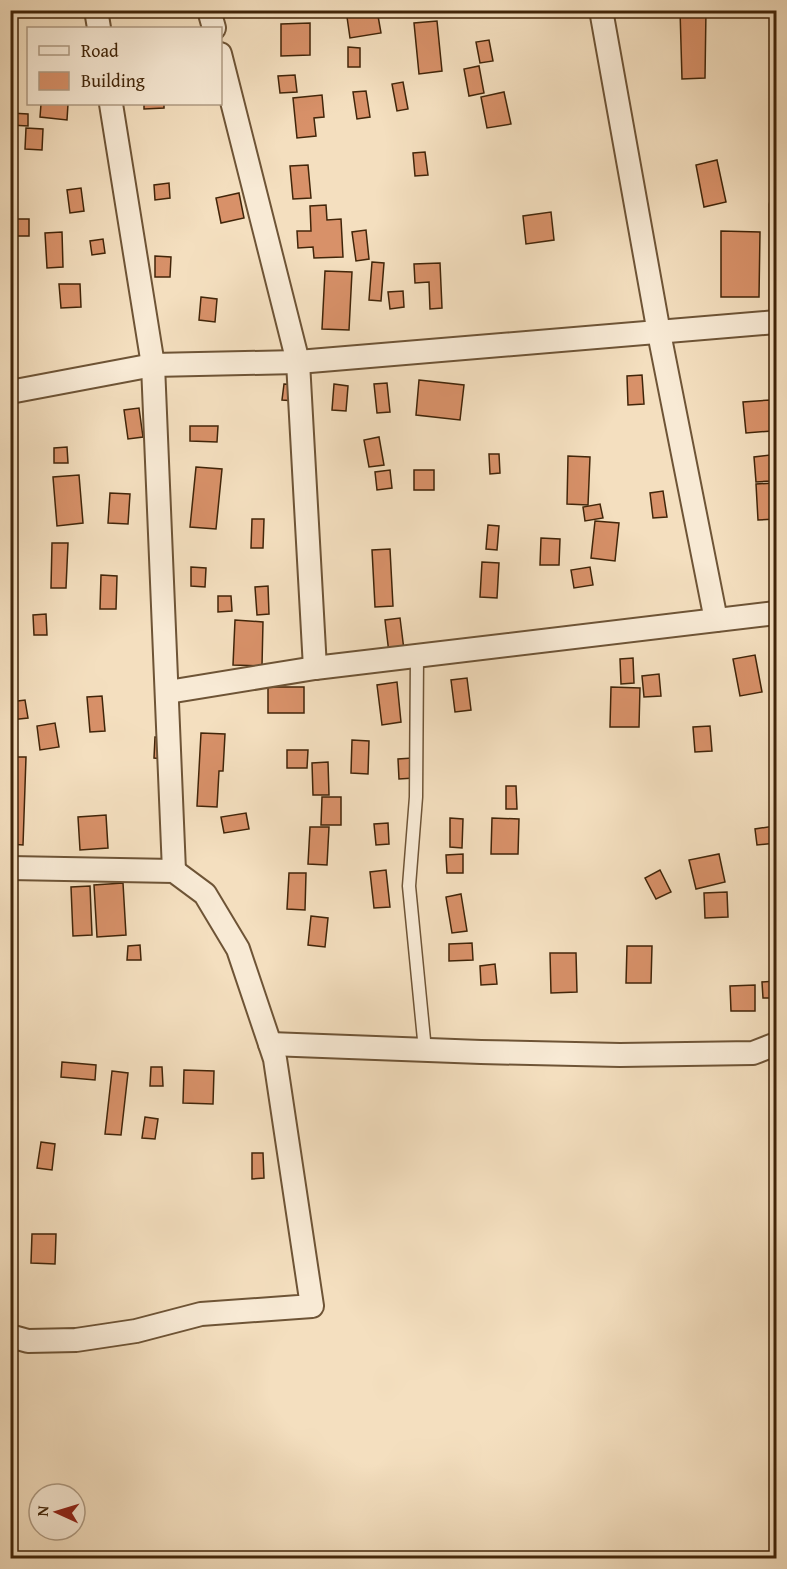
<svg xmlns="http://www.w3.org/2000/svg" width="787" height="1569" viewBox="0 0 787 1569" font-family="'Gentium Book Plus',serif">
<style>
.building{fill:#d89169;stroke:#412509;stroke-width:1.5}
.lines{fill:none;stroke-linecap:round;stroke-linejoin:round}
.lane-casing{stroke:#6e5436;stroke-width:15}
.street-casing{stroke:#6e5436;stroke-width:26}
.lane{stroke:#f8ead5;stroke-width:12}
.street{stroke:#f8ead5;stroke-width:22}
</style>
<rect width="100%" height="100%" fill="#f4dfbf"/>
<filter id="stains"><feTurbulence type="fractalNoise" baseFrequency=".00333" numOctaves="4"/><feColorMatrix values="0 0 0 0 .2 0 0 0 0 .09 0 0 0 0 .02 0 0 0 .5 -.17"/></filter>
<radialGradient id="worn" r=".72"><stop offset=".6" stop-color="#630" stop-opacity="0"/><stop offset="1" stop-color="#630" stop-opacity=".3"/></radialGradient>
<g class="building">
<path d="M346,10H377L381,33L350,38Z"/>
<path d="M680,10H706L705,78L682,79Z"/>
<path d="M437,21L442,71L419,74L414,23Z"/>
<path d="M310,23V55L281,56V24Z"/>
<path d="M489,40L493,61L480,63L476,42Z"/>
<path d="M348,47L360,48V67H348Z"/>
<path d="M479,66L484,93L469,96L464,69Z"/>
<path d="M295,75L297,92L280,93L278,76Z"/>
<path d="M403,82L408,109L397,111L392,84Z"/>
<path d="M366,91L370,117L357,119L353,92Z"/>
<path d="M504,92L511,124L487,128L481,97Z"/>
<path d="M322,95L324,117L314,118L316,136L297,138L293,98Z"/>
<path d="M41,104H68L67,120L40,117Z"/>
<path d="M144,104H164V108L144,109Z"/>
<path d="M10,113L28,114V126L10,125Z"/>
<path d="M26,128L43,129L42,150L25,149Z"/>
<path d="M425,152L428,175L415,176L413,153Z"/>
<path d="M717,160L726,202L704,207L696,165Z"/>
<path d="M308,165L311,198L293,199L290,166Z"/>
<path d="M10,183L13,184L12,201H10Z"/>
<path d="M169,183L170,198L155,200L154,185Z"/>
<path d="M81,188L84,211L70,213L67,190Z"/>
<path d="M239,193L244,218L221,223L216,198Z"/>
<path d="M326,205L327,220L341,219L343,257L314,258L313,247L298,248L297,231H311L310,206Z"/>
<path d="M551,212L554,240L526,244L523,216Z"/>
<rect x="12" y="219" width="17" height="17"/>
<path d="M366,230L369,259L356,261L352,232Z"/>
<path d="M721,231L760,232L759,297H721Z"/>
<path d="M62,232L63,267L47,268L45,233Z"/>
<path d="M103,239L105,253L92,255L90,241Z"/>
<path d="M155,256L171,257L170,277H155Z"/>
<path d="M372,262L384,263L381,301L369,300Z"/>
<path d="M440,263L442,308L430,309L429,282L415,283L414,264Z"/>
<path d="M325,271L352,272L349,330L322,329Z"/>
<path d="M59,284H80L81,307L61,308Z"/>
<path d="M403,291L404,307L390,309L388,292Z"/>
<path d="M201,297L217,299L215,322L199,320Z"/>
<path d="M642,375L644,404L628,405L627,376Z"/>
<path d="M419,380L464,385L460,420L416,415Z"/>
<path d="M387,383L390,412L377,413L374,384Z"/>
<path d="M284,384L298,385L296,401L282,400Z"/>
<path d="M334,384L348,386L346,411L332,410Z"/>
<path d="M770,400L772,431L746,433L743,402Z"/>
<path d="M139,408L143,437L128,439L124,410Z"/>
<path d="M190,426H218L217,442L190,441Z"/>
<path d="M379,437L384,465L369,467L364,440Z"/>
<path d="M67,447L68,463H54V448Z"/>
<path d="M489,454H499L500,473L490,474Z"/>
<path d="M770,455L771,481L756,482L754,457Z"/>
<path d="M568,456L590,457L588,505L567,504Z"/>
<path d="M196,467L222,469L216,529L190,527Z"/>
<path d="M390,470L392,488L377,490L375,472Z"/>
<rect x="414" y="470" width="20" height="20"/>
<path d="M79,475L83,523L57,526L53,477Z"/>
<path d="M776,483V519L758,520L756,484Z"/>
<path d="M663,491L667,517L653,518L650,493Z"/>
<path d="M110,493L130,494L128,524L108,523Z"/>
<path d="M600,504L603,518L585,521L583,507Z"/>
<path d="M252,519H264L263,548H251Z"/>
<path d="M595,521L619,523L615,561L591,558Z"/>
<path d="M488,525L499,526L497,550L486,549Z"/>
<path d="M541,538L560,539L559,565H540Z"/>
<path d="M52,543H68L66,588H51Z"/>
<path d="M390,549L393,606L375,607L372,550Z"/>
<path d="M482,562L499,563L497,598L480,597Z"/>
<path d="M191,567L206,568L205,587L191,586Z"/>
<path d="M590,567L593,585L574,588L571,570Z"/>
<path d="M101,575L117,576L116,609H100Z"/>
<path d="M268,586L269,614L257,615L255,587Z"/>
<path d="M218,596H231L232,611L218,612Z"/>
<path d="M46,614L47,635H34L33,615Z"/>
<path d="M400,618L404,650L389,653L385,620Z"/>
<path d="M235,620L263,622L262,666L233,665Z"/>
<rect x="10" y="634" width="3" height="33"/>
<path d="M755,655L762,692L740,696L733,659Z"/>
<path d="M633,658L634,683L621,684L620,659Z"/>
<path d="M659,674L661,696L644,697L642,676Z"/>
<path d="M467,678L471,710L455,712L451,680Z"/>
<path d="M397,682L401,722L382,725L377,685Z"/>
<rect x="268" y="687" width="36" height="26"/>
<path d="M611,687L640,688L639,727H610Z"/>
<path d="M102,696L105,731L90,732L87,697Z"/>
<path d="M25,700L28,718L10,720V702Z"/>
<path d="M55,723L59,747L40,750L37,726Z"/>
<path d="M710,726L712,751L695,752L693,727Z"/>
<path d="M201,733L225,734L223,771H219L217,807L197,806Z"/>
<path d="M155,737L168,738L166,759L154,758Z"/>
<path d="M352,740L369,741L368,774L351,773Z"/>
<path d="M287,750H308L307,768H287Z"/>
<path d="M10,757H26L23,845L10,844Z"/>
<path d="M412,758L414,778L399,779L398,759Z"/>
<path d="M328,762L329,795H313L312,763Z"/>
<path d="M506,786H516L517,809H506Z"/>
<path d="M322,797H341V825H321Z"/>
<path d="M246,813L249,829L224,833L221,817Z"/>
<path d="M106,815L108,848L80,850L78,817Z"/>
<path d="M450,818L463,819L462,848L450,847Z"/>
<path d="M492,818L519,819L518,854H491Z"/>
<path d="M388,823L389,844L376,845L374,824Z"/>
<path d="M774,826L776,843L757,845L755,829Z"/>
<path d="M310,827H329L327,865L308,864Z"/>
<path d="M463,854V873H447L446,855Z"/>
<path d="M719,854L725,882L696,889L689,860Z"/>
<path d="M776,865V940L774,939Z"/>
<path d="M386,870L390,907L374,908L370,872Z"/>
<path d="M660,870L671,892L656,899L645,878Z"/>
<path d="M289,873H306L305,910L287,909Z"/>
<path d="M123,883L126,935L97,937L94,885Z"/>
<path d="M90,886L92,935L73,936L71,887Z"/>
<path d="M727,892L728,917L705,918L704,893Z"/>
<path d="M461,894L467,931L452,933L446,897Z"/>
<path d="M311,916L328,918L325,947L308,945Z"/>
<path d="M472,943L473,960L449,961V944Z"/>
<path d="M140,945L141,960H127L128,946Z"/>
<path d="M627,946H652L651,983H626Z"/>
<path d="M550,953H576L577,992L551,993Z"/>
<path d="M495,964L497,984L481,985L480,966Z"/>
<path d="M776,981V998H763L762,982Z"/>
<path d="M755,985V1011H731L730,986Z"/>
<path d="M62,1062L96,1065L95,1080L61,1077Z"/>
<path d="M151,1067H162L163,1086H150Z"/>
<path d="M184,1070L214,1071L213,1104L183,1103Z"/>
<path d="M112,1071L128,1073L121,1135L105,1134Z"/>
<path d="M145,1117L158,1119L155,1139L142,1138Z"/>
<path d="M41,1142L55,1144L52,1170L37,1168Z"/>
<path d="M252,1153H263L264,1178L252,1179Z"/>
<path d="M32,1234H56L55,1264L31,1263Z"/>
</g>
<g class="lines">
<defs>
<g id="lane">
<path d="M776,322V204"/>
<path d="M417,656L416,797L409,886L425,1050"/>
</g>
<g id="street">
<path d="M96,10L99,28"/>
<path d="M209,10L214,28"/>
<path d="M601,10L659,333L716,620"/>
<path d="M220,54L298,362L315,668"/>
<path d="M111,104L153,365L174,871"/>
<path d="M10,392L153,365L298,362L776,322"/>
<path d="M168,692L315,668L776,613"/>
<path d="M10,868L174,871L205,894L238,949L275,1059L312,1306L201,1314L136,1331L76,1340L28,1341L10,1336"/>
<path d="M270,1044L481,1052L620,1055L753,1053L776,1044"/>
</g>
</defs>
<use href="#lane" class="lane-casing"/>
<use href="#street" class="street-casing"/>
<use href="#lane" class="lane"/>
<use href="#street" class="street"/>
</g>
<rect width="787" height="1569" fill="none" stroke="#f4dfbf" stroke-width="36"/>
<rect x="12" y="12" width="763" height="1545" fill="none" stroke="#412509" stroke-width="3"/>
<rect x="18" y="18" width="751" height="1533" fill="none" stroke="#412509" stroke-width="1.5"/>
<rect x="27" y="27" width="195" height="78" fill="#f8ead5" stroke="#af9b83" stroke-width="1.5"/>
<rect x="39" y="46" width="30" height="9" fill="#f8ead5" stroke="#af9b83" stroke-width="1.5"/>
<text x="81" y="57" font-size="18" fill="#412509">Road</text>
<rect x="39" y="72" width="30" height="18" fill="#d89169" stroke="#af9b83" stroke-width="1.5"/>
<text x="81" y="87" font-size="18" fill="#412509">Building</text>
<g transform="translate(57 1512) rotate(274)"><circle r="28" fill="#f8ead5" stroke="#af9b83" stroke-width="1.5"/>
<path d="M0-4.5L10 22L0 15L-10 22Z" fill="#8f2418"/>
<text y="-9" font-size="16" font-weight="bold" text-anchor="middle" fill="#412509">N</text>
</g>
<rect width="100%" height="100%" filter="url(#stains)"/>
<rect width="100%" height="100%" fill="url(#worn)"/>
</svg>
